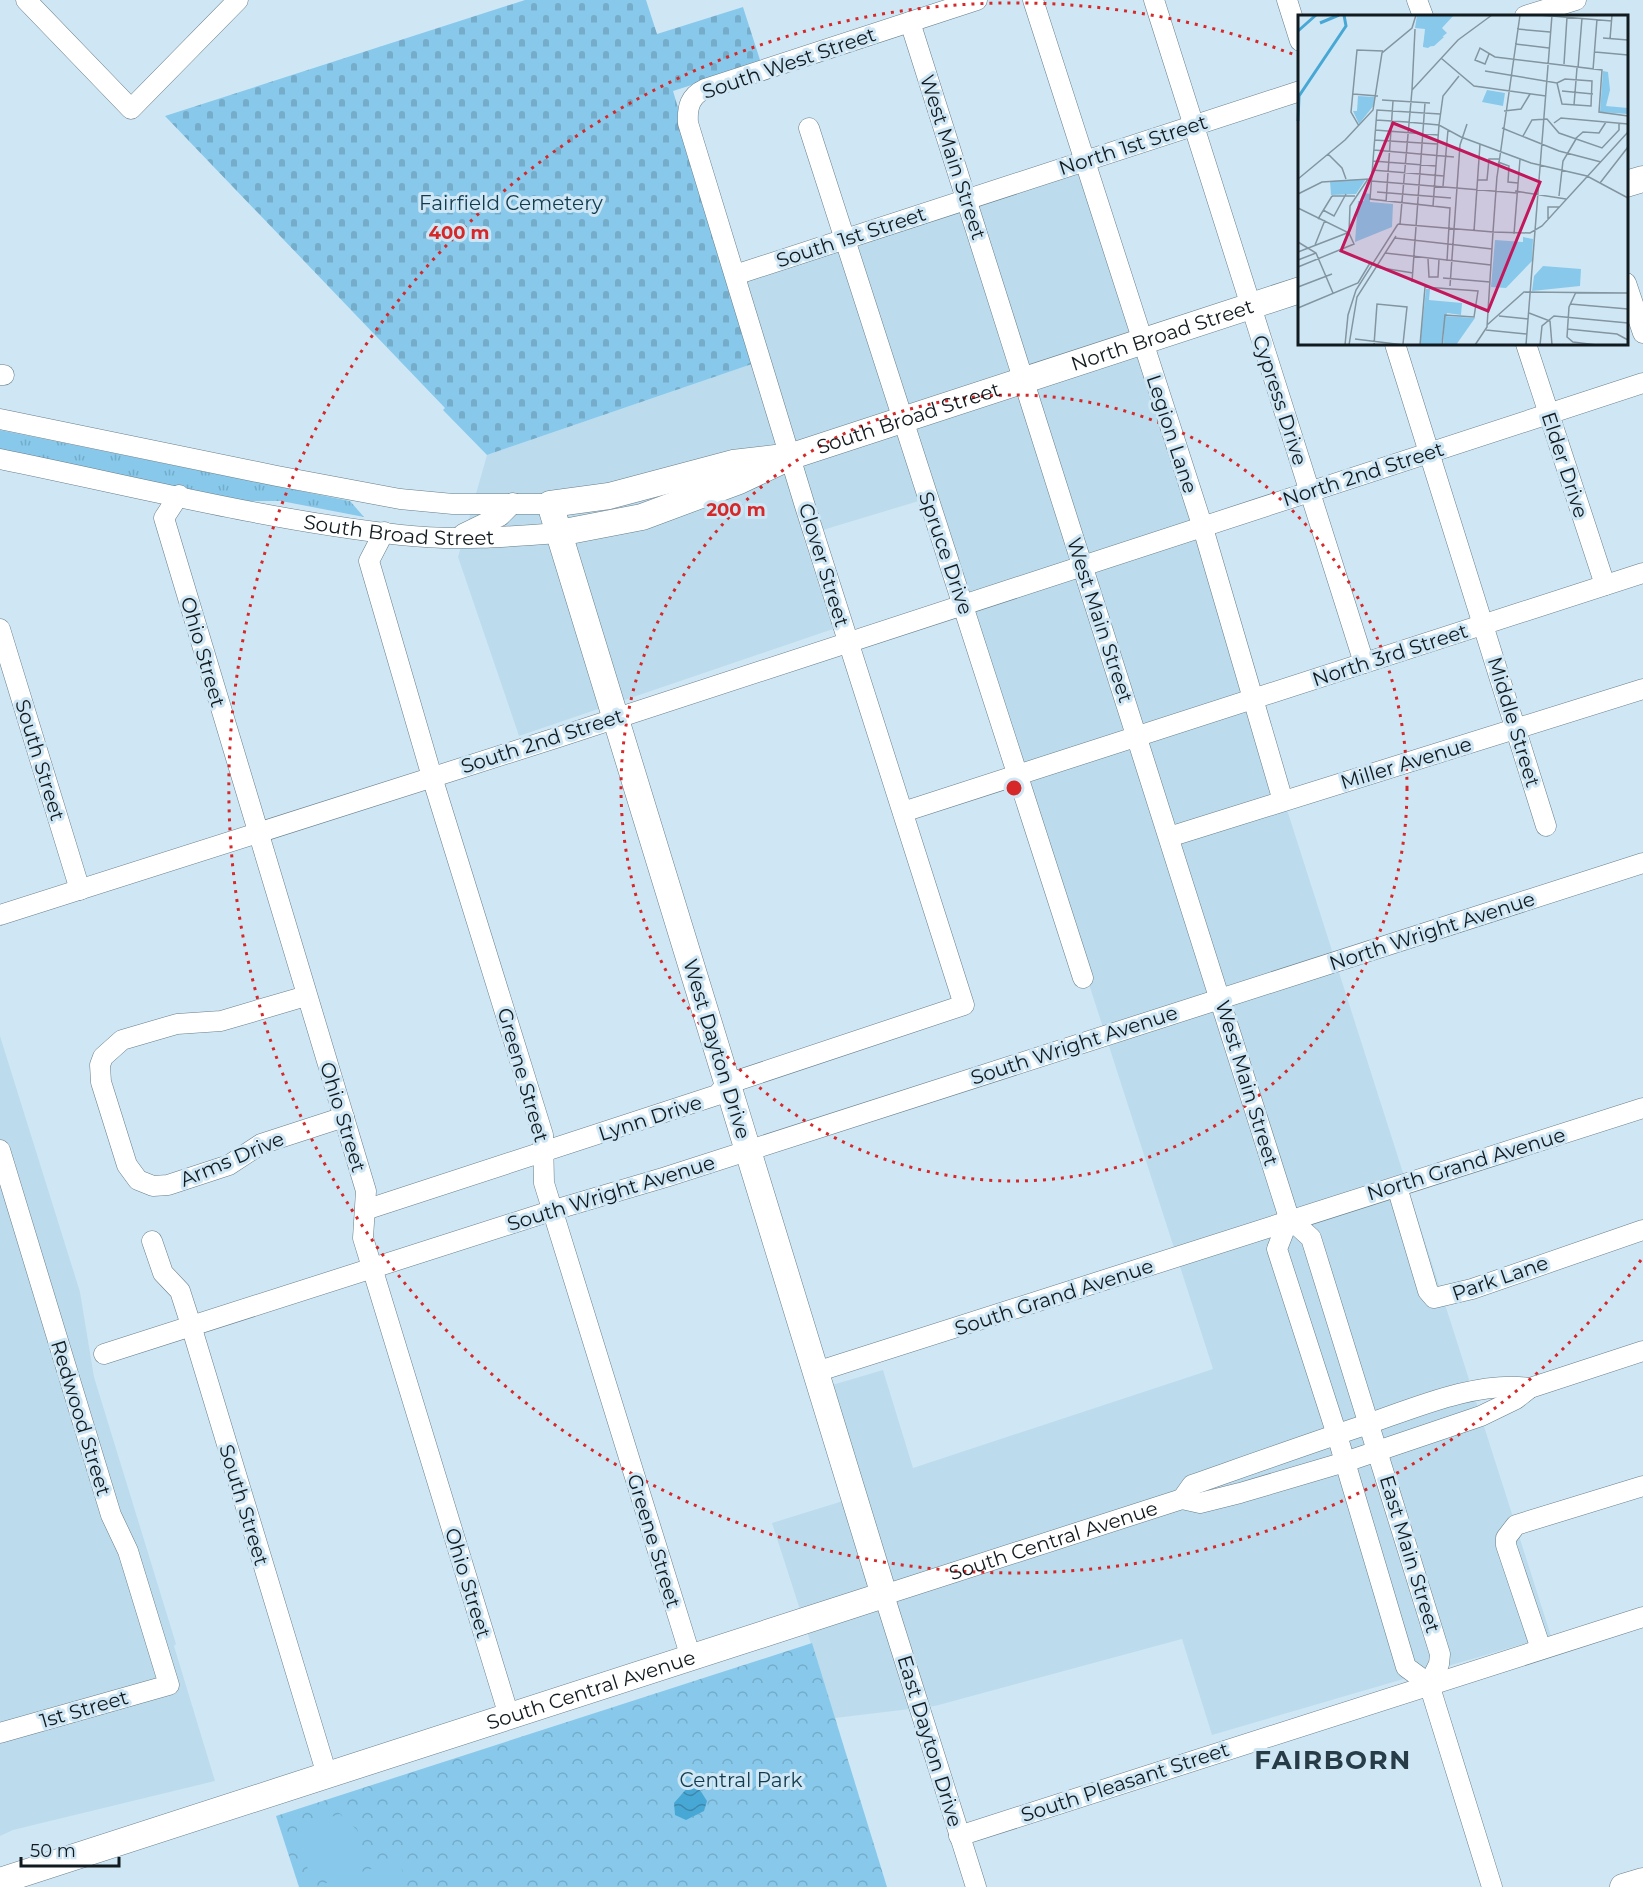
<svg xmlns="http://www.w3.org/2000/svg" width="1643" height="1887" viewBox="0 0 1643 1887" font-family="Montserrat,sans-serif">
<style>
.built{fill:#bcdced}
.grass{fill:url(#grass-tufts)}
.cemetery{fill:url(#cemetery-stones)}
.park{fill:url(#park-crowns)}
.pitch{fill:#88c9eb}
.water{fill:url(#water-waves)}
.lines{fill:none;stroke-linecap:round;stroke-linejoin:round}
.minor-casing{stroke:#677d89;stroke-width:21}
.major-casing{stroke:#677d89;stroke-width:27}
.minor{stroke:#fff;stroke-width:20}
.major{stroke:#fff;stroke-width:26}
.ring{fill:none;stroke:#d62828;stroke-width:3;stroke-dasharray:3 6}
.labels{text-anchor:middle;stroke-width:6;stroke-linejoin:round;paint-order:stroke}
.street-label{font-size:20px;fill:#111a1e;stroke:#cfe7f5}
.park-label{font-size:20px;fill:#123b4e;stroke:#cfe7f5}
.district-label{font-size:26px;font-weight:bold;letter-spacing:1.5px;fill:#283c47;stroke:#cfe7f5}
.inset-river{fill:none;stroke:#48a8d5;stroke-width:3}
.inset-road{fill:none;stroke:#83959f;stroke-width:1.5}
.view{fill:#c2185b;fill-opacity:0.15;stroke:#c2185b;stroke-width:3}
.inset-edge{fill:none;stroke:#111a1e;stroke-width:3}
.centre{fill:#d62828;stroke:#cfe7f5;stroke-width:3}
.ring-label{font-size:18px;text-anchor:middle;font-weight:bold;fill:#d62828;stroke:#cfe7f5;stroke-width:6;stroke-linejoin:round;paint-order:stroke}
</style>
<defs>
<pattern id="grass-tufts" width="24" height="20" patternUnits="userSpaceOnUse" patternTransform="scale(1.5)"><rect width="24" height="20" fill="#88c9eb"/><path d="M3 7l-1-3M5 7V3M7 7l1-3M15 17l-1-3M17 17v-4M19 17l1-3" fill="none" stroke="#74acc9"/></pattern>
<pattern id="cemetery-stones" width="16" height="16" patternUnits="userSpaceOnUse" patternTransform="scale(1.5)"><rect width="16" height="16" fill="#88c9eb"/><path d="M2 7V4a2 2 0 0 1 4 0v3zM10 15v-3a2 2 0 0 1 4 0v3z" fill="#74acc9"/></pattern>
<pattern id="park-crowns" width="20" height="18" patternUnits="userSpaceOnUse" patternTransform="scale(1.5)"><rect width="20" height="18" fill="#88c9eb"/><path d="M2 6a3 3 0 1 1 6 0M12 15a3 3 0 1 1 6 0" fill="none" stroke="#74acc9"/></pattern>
<pattern id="water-waves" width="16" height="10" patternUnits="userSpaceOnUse" patternTransform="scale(1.5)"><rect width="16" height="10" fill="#48a8d5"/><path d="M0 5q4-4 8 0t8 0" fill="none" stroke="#3b88ac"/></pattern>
</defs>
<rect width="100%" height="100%" fill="#cfe7f5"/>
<g class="built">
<path d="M1083,171L1551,1636L1212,1735L1182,1639L935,1706L835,1718L772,1523L846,1500L815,1390L883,1370L913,1468L1213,1369L932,497L803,536L833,629L519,736L458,557L487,455L755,363L731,283Z"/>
<path d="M0,1036L80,1292L94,1377L176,1644L174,1646L215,1781L13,1830L0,1836Z"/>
</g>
<path class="grass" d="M0,430L350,501L364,517L281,501H248L0,451Z"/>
<path class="cemetery" d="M525,0H646L657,34L743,7L761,63L673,91L755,363L487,455L443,410L445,408L165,116Z"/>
<path class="park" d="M812,1643L887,1887H299L276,1816Z"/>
<g class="pitch">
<path d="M340,1814L357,1830L362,1857L353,1870L311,1878L296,1834L298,1828Z"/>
<path d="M399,1860L407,1887H314Z"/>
</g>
<path class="water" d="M688,1787L700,1790L707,1801L704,1811L686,1820L675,1815L674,1803Z"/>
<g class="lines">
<defs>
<g id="minor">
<path d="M26,0L131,109L238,0"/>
<path d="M1033,0L1203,528L1283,801"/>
<path d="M1154,0L1364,663"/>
<path d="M1287,0L1300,41"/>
<path d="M1417,0L1423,16"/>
<path d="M1525,16L1576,0"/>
<path d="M910,22L1289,1218L1311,1238L1440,1654L1439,1664L1429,1684"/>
<path d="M809,128L1083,978"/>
<path d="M735,275L1300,91"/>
<path d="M1626,283L1643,333"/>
<path d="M1395,344L1546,826"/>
<path d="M1526,344L1605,585"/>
<path d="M0,375H4"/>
<path d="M0,419L277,476L400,499L453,504H550"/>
<path id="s1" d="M0,459C133,486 266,520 401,535C454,541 507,537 559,533"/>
<path d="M179,495L164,518L366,1191L363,1238L509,1716"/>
<path d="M384,532L369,561L432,777L543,1135L544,1183L691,1658"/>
<path d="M463,534L500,516L513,503"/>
<path d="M0,629L80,890"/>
<path d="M903,812L1643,573"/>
<path d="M1169,837L1643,689"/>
<path d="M0,915L559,737L1643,383"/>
<path d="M306,996L221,1021L177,1024L122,1040L103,1057L100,1065L101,1082L127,1165L138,1180L153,1186L168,1185L229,1165L261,1144L344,1117"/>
<path d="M0,1150L111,1515L128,1551L169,1685L0,1733"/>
<path d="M1397,1187L1428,1291L1434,1298L1472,1289L1643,1230"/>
<path d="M365,1210L717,1095L727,1084L964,1005L805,506L688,123C687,107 690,96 705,89L977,0"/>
<path d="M1289,1218L1277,1249L1337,1435L1406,1667L1429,1684L1492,1887"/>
<path d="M152,1241L163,1273L180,1291L190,1322L327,1775"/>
<path d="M104,1354L554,1210L666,1177L1643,863"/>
<path d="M816,1372C1092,1285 1367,1194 1643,1108"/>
<path d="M1182,1499L1192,1485C1249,1465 1305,1445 1362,1426C1412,1409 1477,1380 1530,1388"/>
<path d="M1541,1649L1506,1545V1538L1516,1525L1643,1486"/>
<path d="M959,1836L1643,1617"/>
<path id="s2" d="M976,1887L884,1595L1182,1499L1200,1503L1240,1493L1345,1462L1481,1416L1516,1399L1530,1388L1643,1351"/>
</g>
<g id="major">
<path d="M1626,184L1643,179"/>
<path id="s3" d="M559,533L642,517L739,481L792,456L1300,290"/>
<path id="s4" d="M0,1881L884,1595L550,504L609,496L733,463L792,456"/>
<path d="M1623,1887L1643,1881"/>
</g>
</defs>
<use href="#minor" class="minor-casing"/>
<use href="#major" class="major-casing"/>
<use href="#minor" class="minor"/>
<use href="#major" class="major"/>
</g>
<g class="ring">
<circle cx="1014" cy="788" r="393"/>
<path d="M1641 1260A785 785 0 1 1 1295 55"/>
</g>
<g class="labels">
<g class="street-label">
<text transform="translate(789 63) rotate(-19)" y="7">South West Street</text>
<text transform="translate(1133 145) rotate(-18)" y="7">North 1st Street</text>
<text transform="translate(953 157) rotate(72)" y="7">West Main Street</text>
<text transform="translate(851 237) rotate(-18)" y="7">South 1st Street</text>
<text dy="7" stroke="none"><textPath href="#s3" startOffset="636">North Broad Street</textPath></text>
<text transform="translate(1280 400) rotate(72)" y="7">Cypress Drive</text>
<text dy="7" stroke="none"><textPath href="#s3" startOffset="369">South Broad Street</textPath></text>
<text transform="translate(1172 434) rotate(72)" y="7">Legion Lane</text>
<text transform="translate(1565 465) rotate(72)" y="7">Elder Drive</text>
<text transform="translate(1363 474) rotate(-18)" y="7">North 2nd Street</text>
<text dy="7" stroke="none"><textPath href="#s1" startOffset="406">South Broad Street</textPath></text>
<text transform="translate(946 553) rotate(71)" y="7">Spruce Drive</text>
<text transform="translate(824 565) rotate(73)" y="7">Clover Street</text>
<text transform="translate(1100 620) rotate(72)" y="7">West Main Street</text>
<text transform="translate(203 652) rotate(74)" y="7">Ohio Street</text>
<text transform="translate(1390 655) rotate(-18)" y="7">North 3rd Street</text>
<text transform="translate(1514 722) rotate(73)" y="7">Middle Street</text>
<text transform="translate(542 741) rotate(-18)" y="7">South 2nd Street</text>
<text transform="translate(40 760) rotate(73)" y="7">South Street</text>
<text transform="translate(1406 763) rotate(-17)" y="7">Miller Avenue</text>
<text transform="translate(1432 931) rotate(-18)" y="7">North Wright Avenue</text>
<text transform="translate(1074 1045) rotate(-18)" y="7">South Wright Avenue</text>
<text transform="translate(717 1049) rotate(73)" y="7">West Dayton Drive</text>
<text transform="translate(523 1075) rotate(74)" y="7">Greene Street</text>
<text transform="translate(1247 1083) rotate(73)" y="7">West Main Street</text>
<text transform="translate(343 1117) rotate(73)" y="7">Ohio Street</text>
<text transform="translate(650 1118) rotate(-18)" y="7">Lynn Drive</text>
<text transform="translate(232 1159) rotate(-23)" y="7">Arms Drive</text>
<text transform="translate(1466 1164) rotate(-17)" y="7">North Grand Avenue</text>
<text transform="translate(611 1193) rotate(-17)" y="7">South Wright Avenue</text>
<text transform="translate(1500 1278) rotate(-19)" y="7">Park Lane</text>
<text transform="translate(1054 1297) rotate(-18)" y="7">South Grand Avenue</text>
<text transform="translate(81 1418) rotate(73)" y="7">Redwood Street</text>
<text transform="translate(244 1505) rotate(73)" y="7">South Street</text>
<text dy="7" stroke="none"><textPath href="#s2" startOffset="484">South Central Avenue</textPath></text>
<text transform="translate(654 1541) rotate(73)" y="7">Greene Street</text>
<text transform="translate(1410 1554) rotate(73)" y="7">East Main Street</text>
<text transform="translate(468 1583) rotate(73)" y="7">Ohio Street</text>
<text dy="7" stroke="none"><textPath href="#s4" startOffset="621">South Central Avenue</textPath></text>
<text transform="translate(84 1709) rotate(-16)" y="7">1st Street</text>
<text transform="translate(930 1741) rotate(73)" y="7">East Dayton Drive</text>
<text transform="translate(1125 1782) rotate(-18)" y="7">South Pleasant Street</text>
</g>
<g class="park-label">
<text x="511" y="210">Fairfield Cemetery</text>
<text x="741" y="1787">Central Park</text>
</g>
<g class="district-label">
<text x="1333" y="1769">FAIRBORN</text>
</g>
</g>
<g transform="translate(1298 15)">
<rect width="330" height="330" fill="#cfe7f5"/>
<path d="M60,81L77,82L76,90L61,109L55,96H59ZM68,164L58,179L33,180L32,166Z" fill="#88c9eb"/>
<path d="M67,178L72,179V187L95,189L94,212L57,227L60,186H66Z" fill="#88c9eb"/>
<path d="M119,0H156L144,13L149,18L130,33L125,32L127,14L117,13ZM305,56L310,57L312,75L308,91L330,93V99L302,97ZM189,75L207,78L205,91L184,87ZM225,222L235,224L234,246L208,273L193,272L197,225L225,227ZM245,251L283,254L282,271L234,276L236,261ZM128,274H132L131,285L164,288L163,300L149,298L143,330H122ZM147,301L177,303L158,330H145Z" fill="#88c9eb"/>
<path d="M128,16L130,15L146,22L136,31L125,32ZM129 301a8 8 0 1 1 16 0a8 8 0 1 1-16 0Z" fill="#88c9eb"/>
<path class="inset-river" d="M22,8L41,0M0,16L18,0M0,106L1,81L48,11L46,0"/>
<path class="inset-road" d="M241,0L314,6M219,14L252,17M305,23L330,25M312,24L314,0M217,29L251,33M297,37L330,40M191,39L187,49L177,45L182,33L197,42L304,55L301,97L330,101M143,43L176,71L248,81M266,49L269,2M280,53L284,3M295,55L299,4M187,56L259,68L267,64L294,66L293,91L264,89L259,68M114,75L117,14M264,76L295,79M55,79L80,81M84,85L132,88M276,90L279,53M206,96L223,94L232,79M142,99L79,95L72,184L152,193L149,246M78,105L109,107M109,107L141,110L163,122L233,148L289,161L330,183M256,108L263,103L330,109M141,110L145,81L161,61M61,111L53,97L59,35L85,36M204,113L261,136L303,147M77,115L140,120M225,121L234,105L249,104L261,118L304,133L321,115V108M277,124L285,117L301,118L308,107M76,125L139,129M76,135L156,142M30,139L44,153L48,164M75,146L138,151M200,147L211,151L210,167L220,168M74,155L146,161M199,161L195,217L232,218L244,211L330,117M199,162L222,0M0,164L47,125L75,95L84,38L114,13L118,0M180,165H189L191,144H201M73,166L219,178M302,168L330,132M145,171L150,115M217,176L268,184M79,177L153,183M0,179L24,167L70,164L52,191L51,218M34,181H57M261,181L265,146L278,124M88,187L95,86M135,191L141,110M0,193L51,218L56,229L0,252M25,195L36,201L48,179M20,204L34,181M250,205V192H261M100,209L195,217L189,312L177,330M102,209L114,75L160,25L194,0M176,216L182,129M216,219L222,144M97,223L194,234M0,227L18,238L35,278M17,230L27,205M0,237L49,218M87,238L193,250M130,244L131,262H140L141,244M0,245L18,238M78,252L115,258M145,263L192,267M114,267L127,88M152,271L162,130L169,109M0,272L34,259M278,277L271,292L269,322L275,327L299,330M272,289L330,294M0,293L60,268L72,248M231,298L252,306L254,330M201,301L230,304M189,310L226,277L330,278M269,314L319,319L330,325M188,315L229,319M57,324L106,330M47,330L50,300L58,275L100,209M51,330L59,282L98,221M76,330L79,289L109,292L105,329M122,330L127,272L180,276L176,302L147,300L144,330M228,330L254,0M242,330L244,311L256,301L330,308"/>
<path class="view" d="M95,108L242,167L190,296L43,236Z"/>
<rect width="330" height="330" class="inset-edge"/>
</g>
<circle cx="1014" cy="788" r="9" class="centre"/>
<g class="ring-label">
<text x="459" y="239">400 m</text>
<text x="736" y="516">200 m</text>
</g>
<path d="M21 1857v9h98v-9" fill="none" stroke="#111a1e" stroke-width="3"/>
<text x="30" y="1857" font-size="18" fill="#111a1e" stroke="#cfe7f5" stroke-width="4.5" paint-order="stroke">50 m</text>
</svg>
